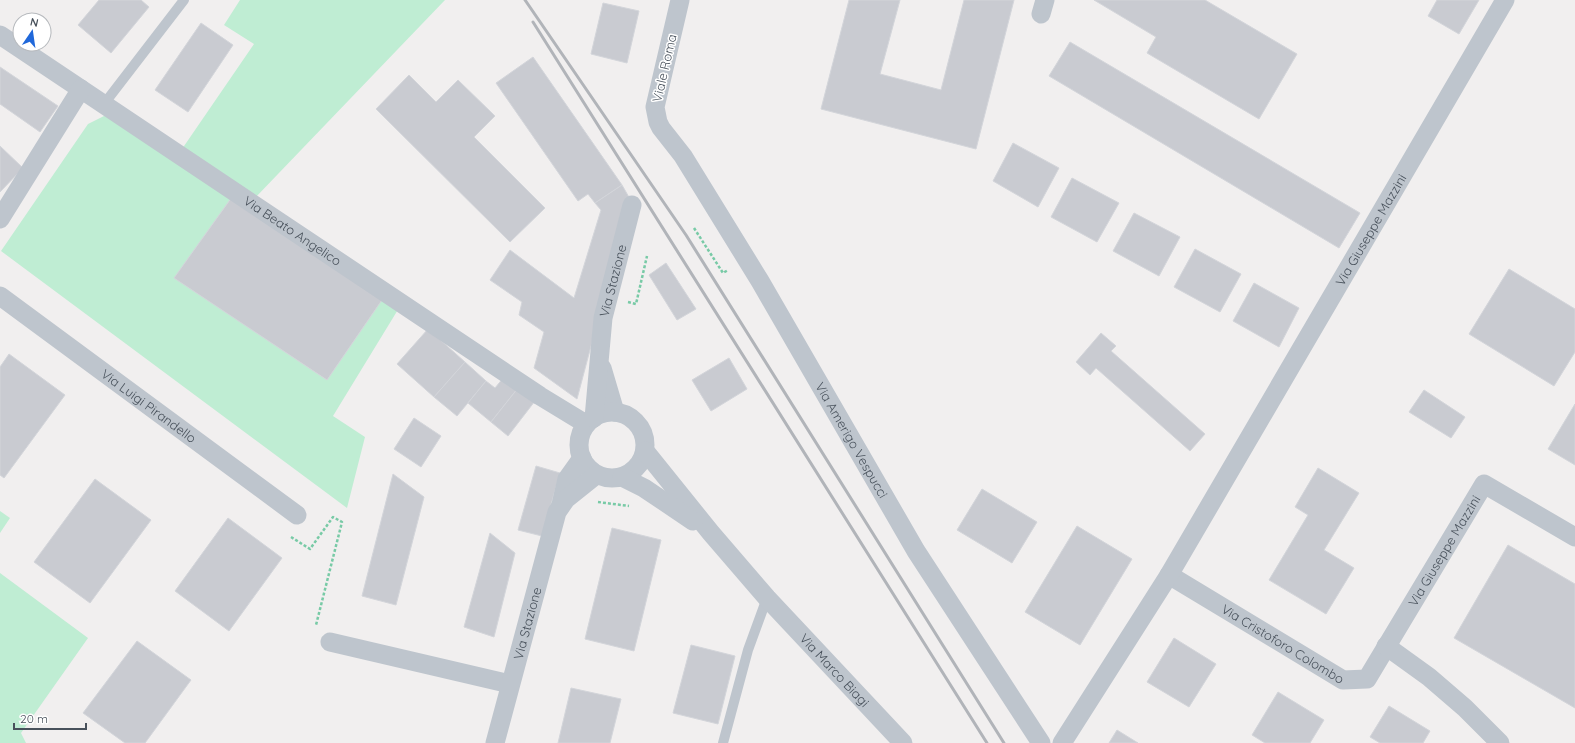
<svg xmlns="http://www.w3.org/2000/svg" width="1575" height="743" viewBox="0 0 1575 743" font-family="Quicksand,sans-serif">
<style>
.green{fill:#bfedd3}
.building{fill:#c9cbd1;stroke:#d3d5da}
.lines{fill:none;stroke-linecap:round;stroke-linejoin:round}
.path{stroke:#78caa6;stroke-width:2.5;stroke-dasharray:3 2;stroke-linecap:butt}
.service{stroke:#bec5cd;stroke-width:10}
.minor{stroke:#bec5cd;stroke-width:19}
.rail{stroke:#b1b4b9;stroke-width:3}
.labels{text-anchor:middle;stroke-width:3;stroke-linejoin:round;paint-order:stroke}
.street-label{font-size:13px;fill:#48515b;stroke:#fff}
</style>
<rect width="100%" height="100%" fill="#f1efef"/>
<g class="green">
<path d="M240,0H445L254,199L182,149L254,44L224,25Z"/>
<path d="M104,116L112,117L232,197L175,278L327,380L384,297L399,308L333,416L365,437L347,508L1,251L88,124Z"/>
<path d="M0,511L10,518L0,533Z"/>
<path d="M0,573L88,638L21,733L26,743H0Z"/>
</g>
<g class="building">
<path d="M99,0H141L149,7L111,53L78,25Z"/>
<path d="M849,0H900L880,74L941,90L964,0H1014L976,149L821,109Z"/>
<path d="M1094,0H1205L1297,54L1259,119L1147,53L1156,37Z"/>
<path d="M1437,0H1479L1459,34L1428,16Z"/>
<path d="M603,3L639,11L627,63L591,54Z"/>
<path d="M201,23L233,45L188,112L155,90Z"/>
<path d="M1070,42L1360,213L1339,248L1049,76Z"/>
<path d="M533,57L622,185L595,203L588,194L578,201L496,83Z"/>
<path d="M0,67L58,106L40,132L0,104Z"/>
<path d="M409,75L436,102L458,80L495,116L474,137L545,208L510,242L376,109Z"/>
<path d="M1013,143L1059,168L1038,207L993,181Z"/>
<path d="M0,146L23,168L0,192Z"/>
<path d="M1072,178L1119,203L1097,242L1051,217Z"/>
<path d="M622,185L630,199L577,399L534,368L544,332L519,315L522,302L490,280L510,250L574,298L601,210L595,203Z"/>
<path d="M232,197L384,297L327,380L174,278Z"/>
<path d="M1134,213L1180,237L1159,276L1113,251Z"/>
<path d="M1195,249L1241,274L1220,312L1174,287Z"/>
<path d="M666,263L696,309L677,320L649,275Z"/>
<path d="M1509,269L1575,309V352L1554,386L1469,334Z"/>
<path d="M1254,283L1299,308L1279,347L1233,321Z"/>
<path d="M428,329L465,362L434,397L397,364Z"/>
<path d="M1101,333L1116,346L1111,351L1205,434L1190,451L1096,368L1090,375L1076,362Z"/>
<path d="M9,354L65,395L4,478L0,475V367Z"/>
<path d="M729,358L747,389L711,411L692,380Z"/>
<path d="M465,362L486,381L457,416L434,397Z"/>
<path d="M504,377L518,388L491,422L468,403L486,381L495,388Z"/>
<path d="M518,388L535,401L508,436L491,422Z"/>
<path d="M1424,390L1465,417L1451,438L1409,412Z"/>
<path d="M1575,404V465L1548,449Z"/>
<path d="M414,418L441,436L421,467L394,449Z"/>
<path d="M536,466L560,473L542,536L518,530Z"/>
<path d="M1318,468L1359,493L1324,550L1354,568L1326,614L1269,580L1308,515L1295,507Z"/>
<path d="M393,474L424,497L396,605L362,596Z"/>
<path d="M95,479L151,520L90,603L34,562Z"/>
<path d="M982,489L1037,522L1012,563L957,530Z"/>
<path d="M228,518L282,558L229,631L175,591Z"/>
<path d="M1077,526L1132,559L1080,645L1025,612Z"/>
<path d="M612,528L661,540L634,651L585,639Z"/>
<path d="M490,533L515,553L494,637L464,627Z"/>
<path d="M1508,545L1575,584V708L1454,638Z"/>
<path d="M1174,638L1216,664L1189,707L1147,682Z"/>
<path d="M137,641L191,680L145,743H125L83,713Z"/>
<path d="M691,645L735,656L718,724L673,713Z"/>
<path d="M571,688L621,699L610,743H558Z"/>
<path d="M1278,692L1324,720L1310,743H1265L1252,735Z"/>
<path d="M1389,706L1430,731L1423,743H1380L1370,737Z"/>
<path d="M1117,730L1138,743H1109Z"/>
</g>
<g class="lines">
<g class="path">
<path d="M694,228L723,273L728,270"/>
<path d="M628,302L636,304L647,256"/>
<path d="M598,502L629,506"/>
<path d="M291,537L310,549L333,517L342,522L316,625"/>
</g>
<g class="service">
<path d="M104,104L184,0"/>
<path d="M723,743L748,650L767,598"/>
</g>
<g class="minor">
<path id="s1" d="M680,0L655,107L658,122L661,128L683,156L760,281L916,551L1041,743"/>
<path d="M1041,14L1045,0"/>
<path id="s2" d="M0,35L540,396L586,424"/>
<path d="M0,219L81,89"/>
<path id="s3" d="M0,296L297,515"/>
<path d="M602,368L615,412"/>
<circle cx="612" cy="445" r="33"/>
<path id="s4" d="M594,418L603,318L632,205"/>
<path id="s5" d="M645,451L711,533L767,598L903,743"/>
<path d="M622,477L644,488L693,521"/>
<path d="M561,505L567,479L582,458"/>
<path id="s6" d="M1169,575L1343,680L1367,679L1484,484L1575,537"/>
<path d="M330,642L510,684"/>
<path d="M1386,646L1429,677L1465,708L1500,743"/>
<path id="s7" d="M495,743L557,512L566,499L596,475"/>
<path id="s8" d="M1062,743L1169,575L1505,0"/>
</g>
<g class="rail">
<path d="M525,0L686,235L1004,743"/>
<path d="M533,22L987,743"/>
</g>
</g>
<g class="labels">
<g class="street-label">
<text transform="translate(664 68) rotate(-77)" y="5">Viale Roma</text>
<text dy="5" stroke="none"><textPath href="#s2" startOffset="352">Via Beato Angelico</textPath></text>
<text dy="5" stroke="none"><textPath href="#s8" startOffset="599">Via Giuseppe Mazzini</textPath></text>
<text dy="5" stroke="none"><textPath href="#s4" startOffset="139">Via Stazione</textPath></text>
<text dy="5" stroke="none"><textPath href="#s3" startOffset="185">Via Luigi Pirandello</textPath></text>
<text dy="5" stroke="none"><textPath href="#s1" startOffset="498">Via Amerigo Vespucci</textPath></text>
<text dy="5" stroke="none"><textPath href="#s6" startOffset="377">Via Giuseppe Mazzini</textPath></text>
<text dy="5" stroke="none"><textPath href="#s7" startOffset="124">Via Stazione</textPath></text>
<text dy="5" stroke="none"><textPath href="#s6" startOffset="133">Via Cristoforo Colombo</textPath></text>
<text dy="5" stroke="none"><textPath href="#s5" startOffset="290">Via Marco Biagi</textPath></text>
</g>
</g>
<g transform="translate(32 32) rotate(13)"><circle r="19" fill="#ffffff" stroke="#b6b9bd"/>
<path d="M0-3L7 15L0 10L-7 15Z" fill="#2068da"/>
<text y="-6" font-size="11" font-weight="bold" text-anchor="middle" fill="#48515b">N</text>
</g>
<path d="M14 723v6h72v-6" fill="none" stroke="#48515b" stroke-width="2"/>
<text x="20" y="723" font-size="12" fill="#48515b" stroke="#ffffff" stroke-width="3" paint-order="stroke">20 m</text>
</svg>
